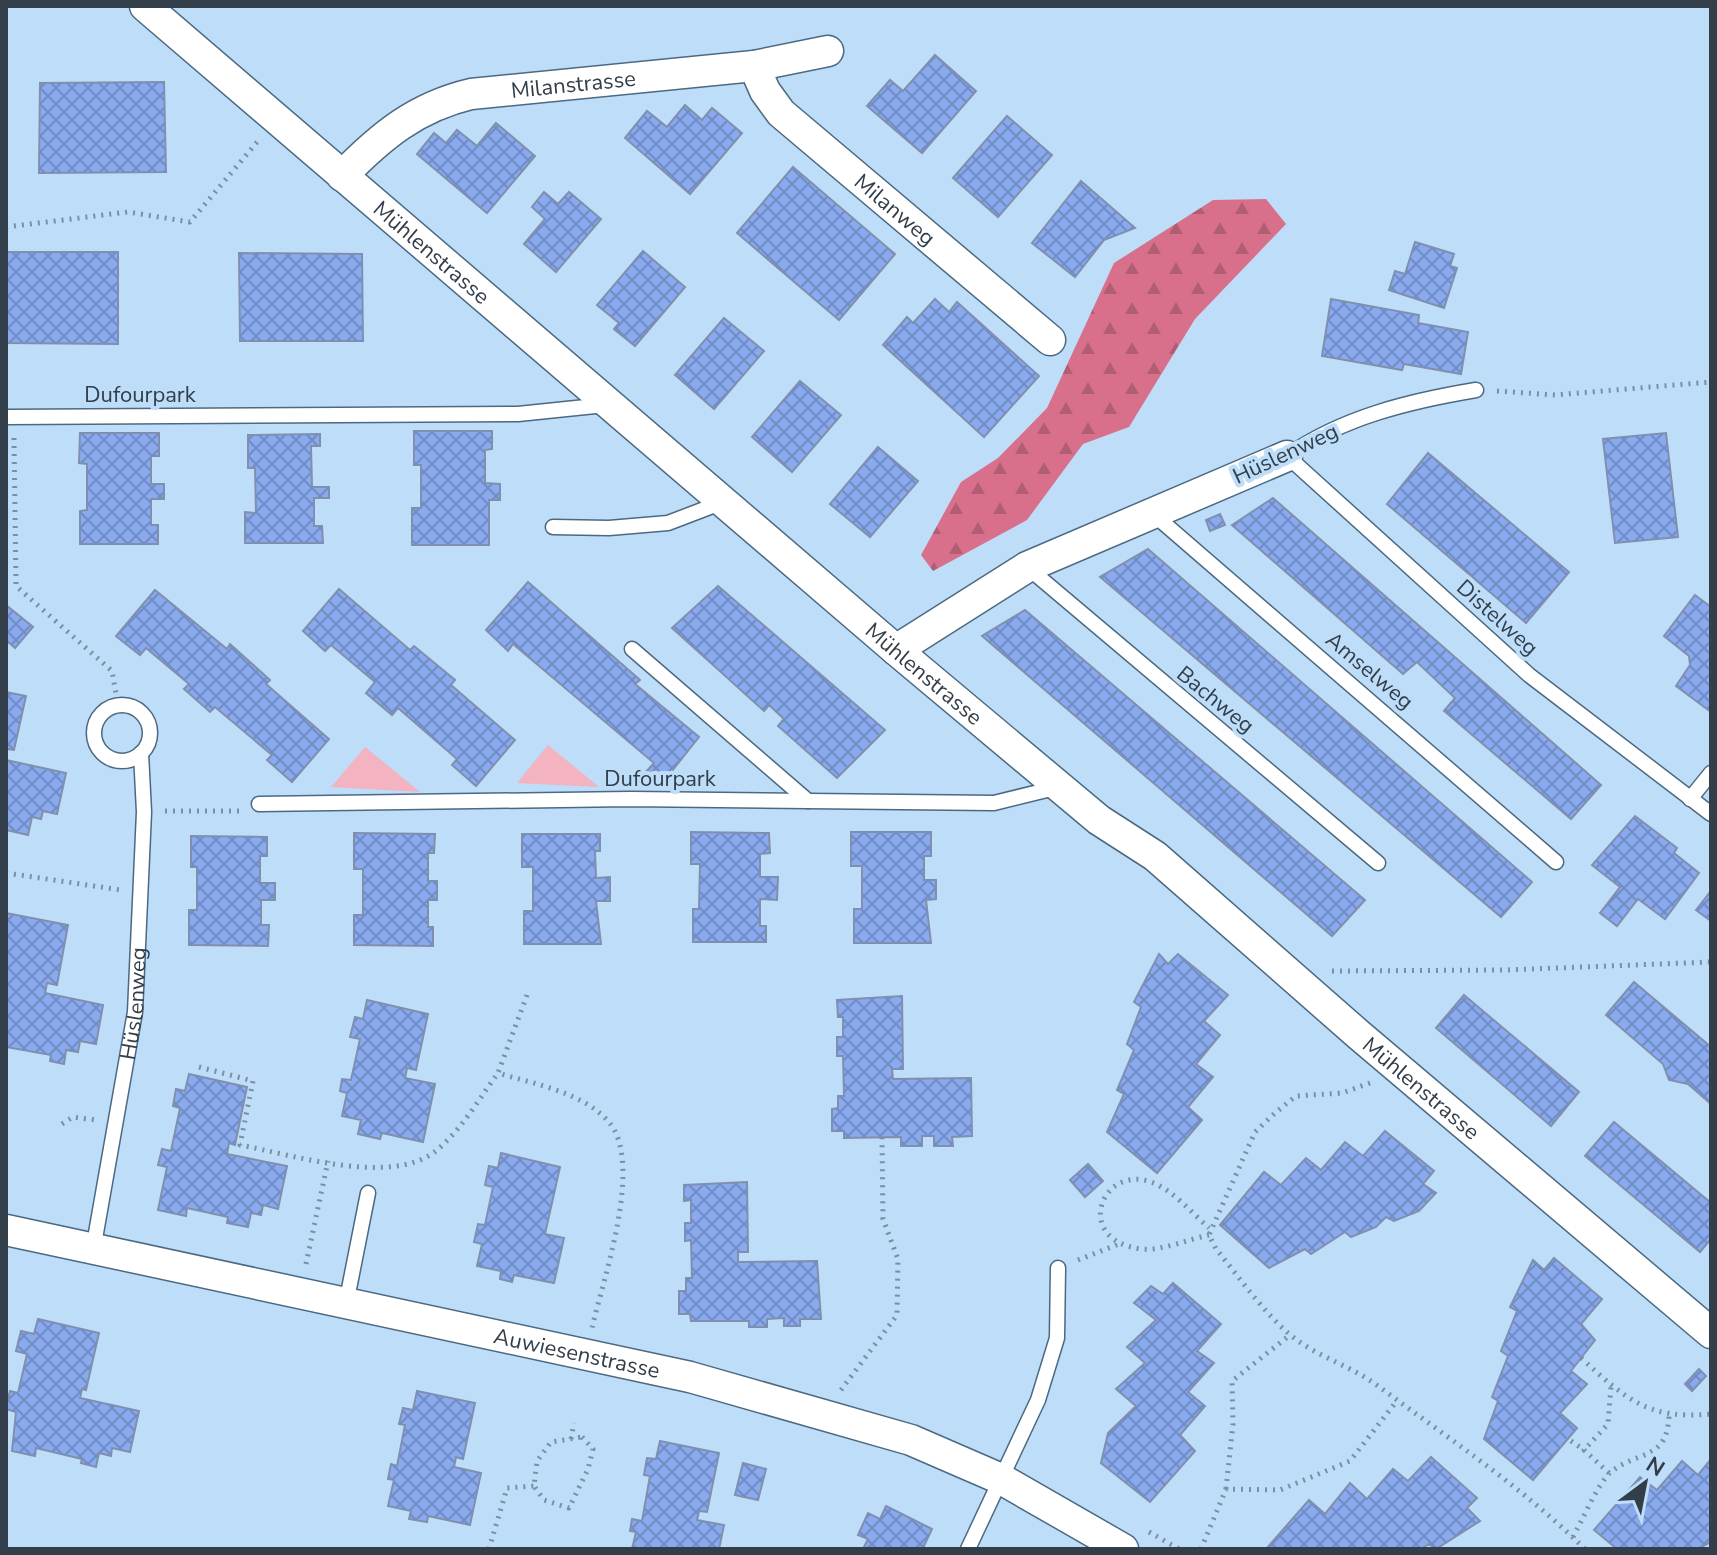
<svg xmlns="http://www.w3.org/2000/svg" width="1717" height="1555" viewBox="0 0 1717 1555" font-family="'Nunito Sans',sans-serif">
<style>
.green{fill:#f3b3c0}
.forest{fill:url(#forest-firs)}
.building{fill:url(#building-cross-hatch);stroke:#808faf;stroke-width:2}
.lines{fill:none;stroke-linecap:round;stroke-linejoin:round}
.service-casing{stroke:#4c6981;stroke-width:17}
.minor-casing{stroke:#4c6981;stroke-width:33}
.path{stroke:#798fa3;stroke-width:5;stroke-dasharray:2 6;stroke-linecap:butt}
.service{stroke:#fff;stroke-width:14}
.minor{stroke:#fff;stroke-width:30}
.labels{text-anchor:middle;stroke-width:8;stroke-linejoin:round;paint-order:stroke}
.street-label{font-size:22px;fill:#323e4a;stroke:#bdddf9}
</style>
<defs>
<pattern id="forest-firs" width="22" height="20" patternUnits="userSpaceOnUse" patternTransform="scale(2)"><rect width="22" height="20" fill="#d9708b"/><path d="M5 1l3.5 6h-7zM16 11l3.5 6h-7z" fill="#b15d74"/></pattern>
<pattern id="building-cross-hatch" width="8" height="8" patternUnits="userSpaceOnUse" patternTransform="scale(2)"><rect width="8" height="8" fill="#8aaaef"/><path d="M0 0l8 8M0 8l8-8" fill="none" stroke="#718cc4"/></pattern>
</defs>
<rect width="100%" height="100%" fill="#bdddf9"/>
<g class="green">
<path d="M548,745L599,787L517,783Z"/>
<path d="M365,747L420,792L331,787Z"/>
</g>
<path class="forest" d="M1266,199L1286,224L1195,319L1129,427L1083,444L1027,520L933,571L921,555L961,482L998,458L1047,408L1114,263L1213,200Z"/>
<g class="building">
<path d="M935,55L976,91L922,153L867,106L890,80L903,91Z"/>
<path d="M164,82L166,172L39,173L40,83Z"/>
<path d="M685,105L702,120L712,108L742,133L690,194L625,138L647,111L667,127Z"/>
<path d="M1007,116L1052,155L998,217L953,178Z"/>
<path d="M496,123L535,156L487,213L417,154L434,133L446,143L457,130L477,146Z"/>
<path d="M793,167L895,254L839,320L737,233Z"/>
<path d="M1081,181L1135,228L1104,240L1075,277L1032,243Z"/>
<path d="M544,192L558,204L569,192L601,219L556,272L524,244L545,219L532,207Z"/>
<path d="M1415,242L1454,254L1450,266L1457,268L1444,308L1389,290L1395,271L1405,274Z"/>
<path d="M643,251L685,287L635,346L614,329L619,323L597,305Z"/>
<path d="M6,252H118V344L6,343Z"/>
<path d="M239,253L362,254L363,341H240Z"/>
<path d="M935,299L949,312L957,302L1039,376L984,437L883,345L907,317L913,323Z"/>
<path d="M1331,299L1419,315L1418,323L1468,332L1461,374L1404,364L1402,370L1322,356Z"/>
<path d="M724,318L764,351L714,409L675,375Z"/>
<path d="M800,381L841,415L792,472L752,437Z"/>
<path d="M414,431H492V449L485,450V483L500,484V500H489V545H412V508H421V465H414Z"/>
<path d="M80,433H159V456H151V484H164V499H151V525H158V544H80V511L87,510V464L79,463Z"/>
<path d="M1666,433L1678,537L1615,543L1603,439Z"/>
<path d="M320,434V446H311L312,487H329V498H314V526H322L323,543H245V512L256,513L255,468H248V435Z"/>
<path d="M878,447L918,481L870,537L830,504Z"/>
<path d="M1428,453L1569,572L1526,623L1387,504Z"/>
<path d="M1273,498L1601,785L1571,819L1444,711L1455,698L1417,662L1403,674L1232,525Z"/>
<path d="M1220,514L1225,525L1210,531L1206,520Z"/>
<path d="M1148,549L1532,882L1501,917L1100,577Z"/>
<path d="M528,582L640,680L635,684L699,737L660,786L645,773L654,763L513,644L508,651L486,630Z"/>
<path d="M718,586L885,730L837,778L778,726L784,719L769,705L764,711L672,628Z"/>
<path d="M339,589L410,650L414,646L455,680L451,685L515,740L476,786L452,765L457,759L398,708L392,715L366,693L375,682L331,645L325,651L303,631Z"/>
<path d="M155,590L227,649L230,644L270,680L266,684L329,739L292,782L267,760L272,755L215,707L210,712L184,689L189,684L146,648L140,655L116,636Z"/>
<path d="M1695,595L1711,607V712L1676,686L1690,665L1689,656L1664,636Z"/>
<path d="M6,605L33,627L15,648L6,640Z"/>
<path d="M1025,610L1365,900L1332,936L982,636Z"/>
<path d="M6,692L26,696L14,750L7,749L6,755Z"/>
<path d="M6,760L66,773L57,814L43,811L41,819L32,817L28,835L6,830Z"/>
<path d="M1635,816L1677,848L1674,853L1699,873L1665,919L1638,899L1617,926L1600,913L1620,887L1592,865Z"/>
<path d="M691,832L769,833L770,853L760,854V877H778L777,900L760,899V926H766V942H693V909H699L700,864H691Z"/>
<path d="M851,832H931V856H924V880H936V899L926,900L931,943H854V909H862V866H851Z"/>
<path d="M354,833L435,834L434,853H428V881H437V900H428V927H433V946L354,945V915H363V869H354Z"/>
<path d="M522,834H600V851H595L596,878L610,877V901H596L601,944H524V911H533V867H522Z"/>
<path d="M191,836L267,837V856H260V883H275V900H261V925H269L268,946L189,945V910H197V867H191Z"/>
<path d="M1711,891V921L1696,910Z"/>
<path d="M6,913L68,925L57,985L47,983L45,993L103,1005L96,1044L80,1041L78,1052L66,1050L64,1064L50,1061L51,1055L6,1047Z"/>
<path d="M1159,954L1168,964L1178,954L1228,995L1204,1021L1220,1035L1196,1064L1213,1077L1188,1107L1202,1120L1157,1173L1107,1132L1124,1094L1117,1090L1134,1050L1127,1044L1141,1007L1134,1002Z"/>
<path d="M1634,982L1711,1047V1104L1688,1084L1669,1080L1663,1064L1606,1015Z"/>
<path d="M1464,995L1579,1092L1551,1126L1436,1028Z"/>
<path d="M902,996L903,1069H892L893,1079L971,1078L972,1136L952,1137L953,1146H934V1136H922V1146H901V1137L844,1138V1131H832V1109L838,1108V1096H844L843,1056H837V1037H843V1017H838L837,1000Z"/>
<path d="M367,1000L428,1014L416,1070L407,1068L405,1078L435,1084L423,1142L382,1133L380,1139L358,1134L361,1120L342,1116L347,1093L340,1091L342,1079L351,1080L360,1039L350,1037L355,1017L363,1019Z"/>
<path d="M189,1074L247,1087L235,1145L229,1143L227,1154L287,1166L278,1209L263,1205L261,1215L251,1213L248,1227L227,1223L228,1217L187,1208L186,1216L158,1210L167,1167L158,1165L162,1149L171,1151L180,1108L173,1106L176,1089L185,1091Z"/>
<path d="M1614,1122L1711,1203V1239L1700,1252L1585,1156Z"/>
<path d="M1385,1131L1434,1171L1423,1184L1436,1193L1419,1211L1394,1221L1386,1217L1376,1227L1351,1237L1345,1232L1311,1254L1305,1249L1269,1268L1220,1225L1264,1172L1281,1185L1306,1158L1321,1170L1345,1142L1363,1156Z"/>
<path d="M501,1153L560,1167L545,1234L564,1238L554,1283L514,1275L512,1282L500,1279L501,1271L477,1266L482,1244L474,1242L478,1224L485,1225L493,1187L485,1185L489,1166L498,1168Z"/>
<path d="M1088,1164L1103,1181L1085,1197L1070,1180Z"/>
<path d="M747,1182L748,1252H738V1262L817,1261L821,1319H800V1326H784V1318L767,1319V1327H749V1321H691L690,1314H679V1291H686V1278H692L691,1240L685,1241V1223H691V1200L684,1201V1185Z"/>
<path d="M1554,1258L1602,1299L1581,1324L1595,1340L1571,1371L1587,1384L1560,1413L1577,1428L1533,1480L1484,1439L1498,1401L1492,1397L1508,1356L1501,1351L1517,1311L1510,1307L1533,1260L1544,1270Z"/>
<path d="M1173,1283L1221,1324L1197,1351L1214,1363L1188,1392L1205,1406L1180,1435L1195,1451L1150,1502L1101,1463L1108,1433L1136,1406L1116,1389L1145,1363L1127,1347L1156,1320L1134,1303L1151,1286L1163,1294Z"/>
<path d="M38,1319L99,1333L86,1390L82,1389L80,1398L139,1411L130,1452L112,1448L111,1456L99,1453L96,1467L81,1463L82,1459L36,1448L35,1456L12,1451L16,1412L6,1409V1406L10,1391L18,1393L27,1354L16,1351L21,1331L34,1334Z"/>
<path d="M1699,1369L1706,1376L1692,1391L1685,1384Z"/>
<path d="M417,1391L475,1403L463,1459L456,1457L454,1467L481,1473L470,1525L428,1516L427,1522L409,1519L411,1511L388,1506L394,1480L388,1479L391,1464L397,1466L405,1425L399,1424L403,1408L413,1410Z"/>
<path d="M660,1441L719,1453L707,1512L699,1511L697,1520L724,1525L719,1549H632L636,1532L630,1531L632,1519L642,1521L650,1476L644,1475L647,1458L656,1459Z"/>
<path d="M1431,1457L1477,1498L1467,1508L1480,1521L1436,1549L1429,1544L1421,1549H1266L1309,1500L1325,1514L1350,1483L1367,1499L1393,1469L1408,1481Z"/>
<path d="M1711,1459V1542L1698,1549H1617L1594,1530L1640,1477L1657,1490L1682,1461L1698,1475Z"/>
<path d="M743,1463L766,1469L758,1500L735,1495Z"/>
<path d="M886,1506L932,1529L923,1548L926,1549H863L868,1539L858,1535L868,1513L880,1519Z"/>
</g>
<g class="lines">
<defs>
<g id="service">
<path d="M1476,390C1410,401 1343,417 1287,456L1529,675L1711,814"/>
<path d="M6,417L518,414L605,405"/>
<path d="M1152,513L1556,862"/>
<path d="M553,527L609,528L668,523L723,502"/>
<path d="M1027,567L1378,863"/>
<path d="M632,649L808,801"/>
<circle cx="122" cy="733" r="28"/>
<path d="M1690,799L1711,773"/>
<path d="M259,804L630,799L994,803L1059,787"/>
<path id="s1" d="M93,1250L135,1012L144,812L141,753"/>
<path d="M346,1304L368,1193"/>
<path d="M968,1549L1038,1400L1057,1338L1058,1268"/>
</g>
<g id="minor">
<path id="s2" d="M145,6L896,650L1099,820L1155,856L1359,1035L1711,1333"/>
<path id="s3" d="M754,66L765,91L781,113L1050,340"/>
<path id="s4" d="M342,176C381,136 416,107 471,94L754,66L828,51"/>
<path d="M896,650L1027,567L1287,456"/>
<path id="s5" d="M6,1230L690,1377L911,1440L1001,1479L1123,1549"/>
</g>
</defs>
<use href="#service" class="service-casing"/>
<use href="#minor" class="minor-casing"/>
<g class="path">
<path d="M6,227L128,212L190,222L258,141"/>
<path d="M1497,391L1555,395L1711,382"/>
<path d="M14,438L16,586L112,671L118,705"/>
<path d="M165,811H239"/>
<path d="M6,873L121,890"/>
<path d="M1332,971L1505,970L1711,962"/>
<path d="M527,995L498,1073C534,1084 582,1092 608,1121C645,1162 603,1279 592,1328"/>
<path d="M199,1067L253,1081L240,1145C293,1155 393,1187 437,1150C462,1129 479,1099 498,1073"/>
<path d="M1370,1083L1342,1093L1296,1096L1275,1113L1255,1132L1209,1235L1216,1249C1239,1277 1261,1309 1288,1333C1314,1356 1350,1365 1378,1386C1448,1438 1522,1487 1585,1549"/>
<path d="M62,1124L73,1117L95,1120"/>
<path d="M1209,1235C1189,1239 1162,1251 1142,1249C1072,1241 1101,1164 1151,1182C1173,1190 1192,1213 1209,1228"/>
<path d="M1078,1260L1119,1244"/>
<path d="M306,1264L328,1161"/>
<path d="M1581,1358C1626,1399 1648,1420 1711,1414"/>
<path d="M841,1390L897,1315L898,1259L883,1219L882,1137"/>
<path d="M582,1437L593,1449L588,1469L569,1508L544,1500L534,1486L537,1461L551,1442Z"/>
<path d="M571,1439L574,1423"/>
<path d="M1571,1441L1584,1450"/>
<path d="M1609,1473L1584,1450L1608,1424L1611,1386"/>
<path d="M1226,1489L1233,1424L1232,1381L1290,1335"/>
<path d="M1149,1532L1179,1549"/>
<path d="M1573,1537C1582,1521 1598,1483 1611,1472C1638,1450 1667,1461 1669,1416"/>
<path d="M489,1549L507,1488L534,1486"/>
<path d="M1201,1549L1226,1489L1280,1490L1350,1461L1396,1402"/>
</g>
<use href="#service" class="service"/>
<use href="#minor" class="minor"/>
</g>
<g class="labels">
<g class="street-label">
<text dy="8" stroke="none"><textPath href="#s4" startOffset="258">Milanstrasse</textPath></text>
<text dy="8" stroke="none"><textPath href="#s3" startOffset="204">Milanweg</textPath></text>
<text dy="8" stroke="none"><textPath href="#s2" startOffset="378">Mühlenstrasse</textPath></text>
<text x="140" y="402">Dufourpark</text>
<text transform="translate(1285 453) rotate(-25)" y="8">Hüslenweg</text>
<text transform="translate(1498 617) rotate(42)" y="8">Distelweg</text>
<text transform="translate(1370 670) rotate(40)" y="8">Amselweg</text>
<text dy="8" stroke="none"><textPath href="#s2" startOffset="1026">Mühlenstrasse</textPath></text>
<text transform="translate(1216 699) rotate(39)" y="8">Bachweg</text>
<text x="660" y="786">Dufourpark</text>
<text dy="8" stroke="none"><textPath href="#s1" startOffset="250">Hüslenweg</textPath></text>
<text dy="8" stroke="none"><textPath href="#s2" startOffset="1674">Mühlenstrasse</textPath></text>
<text dy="8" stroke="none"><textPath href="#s5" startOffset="584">Auwiesenstrasse</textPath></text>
</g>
</g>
<rect width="1717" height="1555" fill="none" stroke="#323e4a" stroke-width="16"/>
<g transform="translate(1645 1483) rotate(32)" stroke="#bdddf9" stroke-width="6" paint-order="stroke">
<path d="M0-6L14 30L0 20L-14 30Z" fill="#323e4a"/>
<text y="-12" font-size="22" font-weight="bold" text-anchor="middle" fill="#323e4a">N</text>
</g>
</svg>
